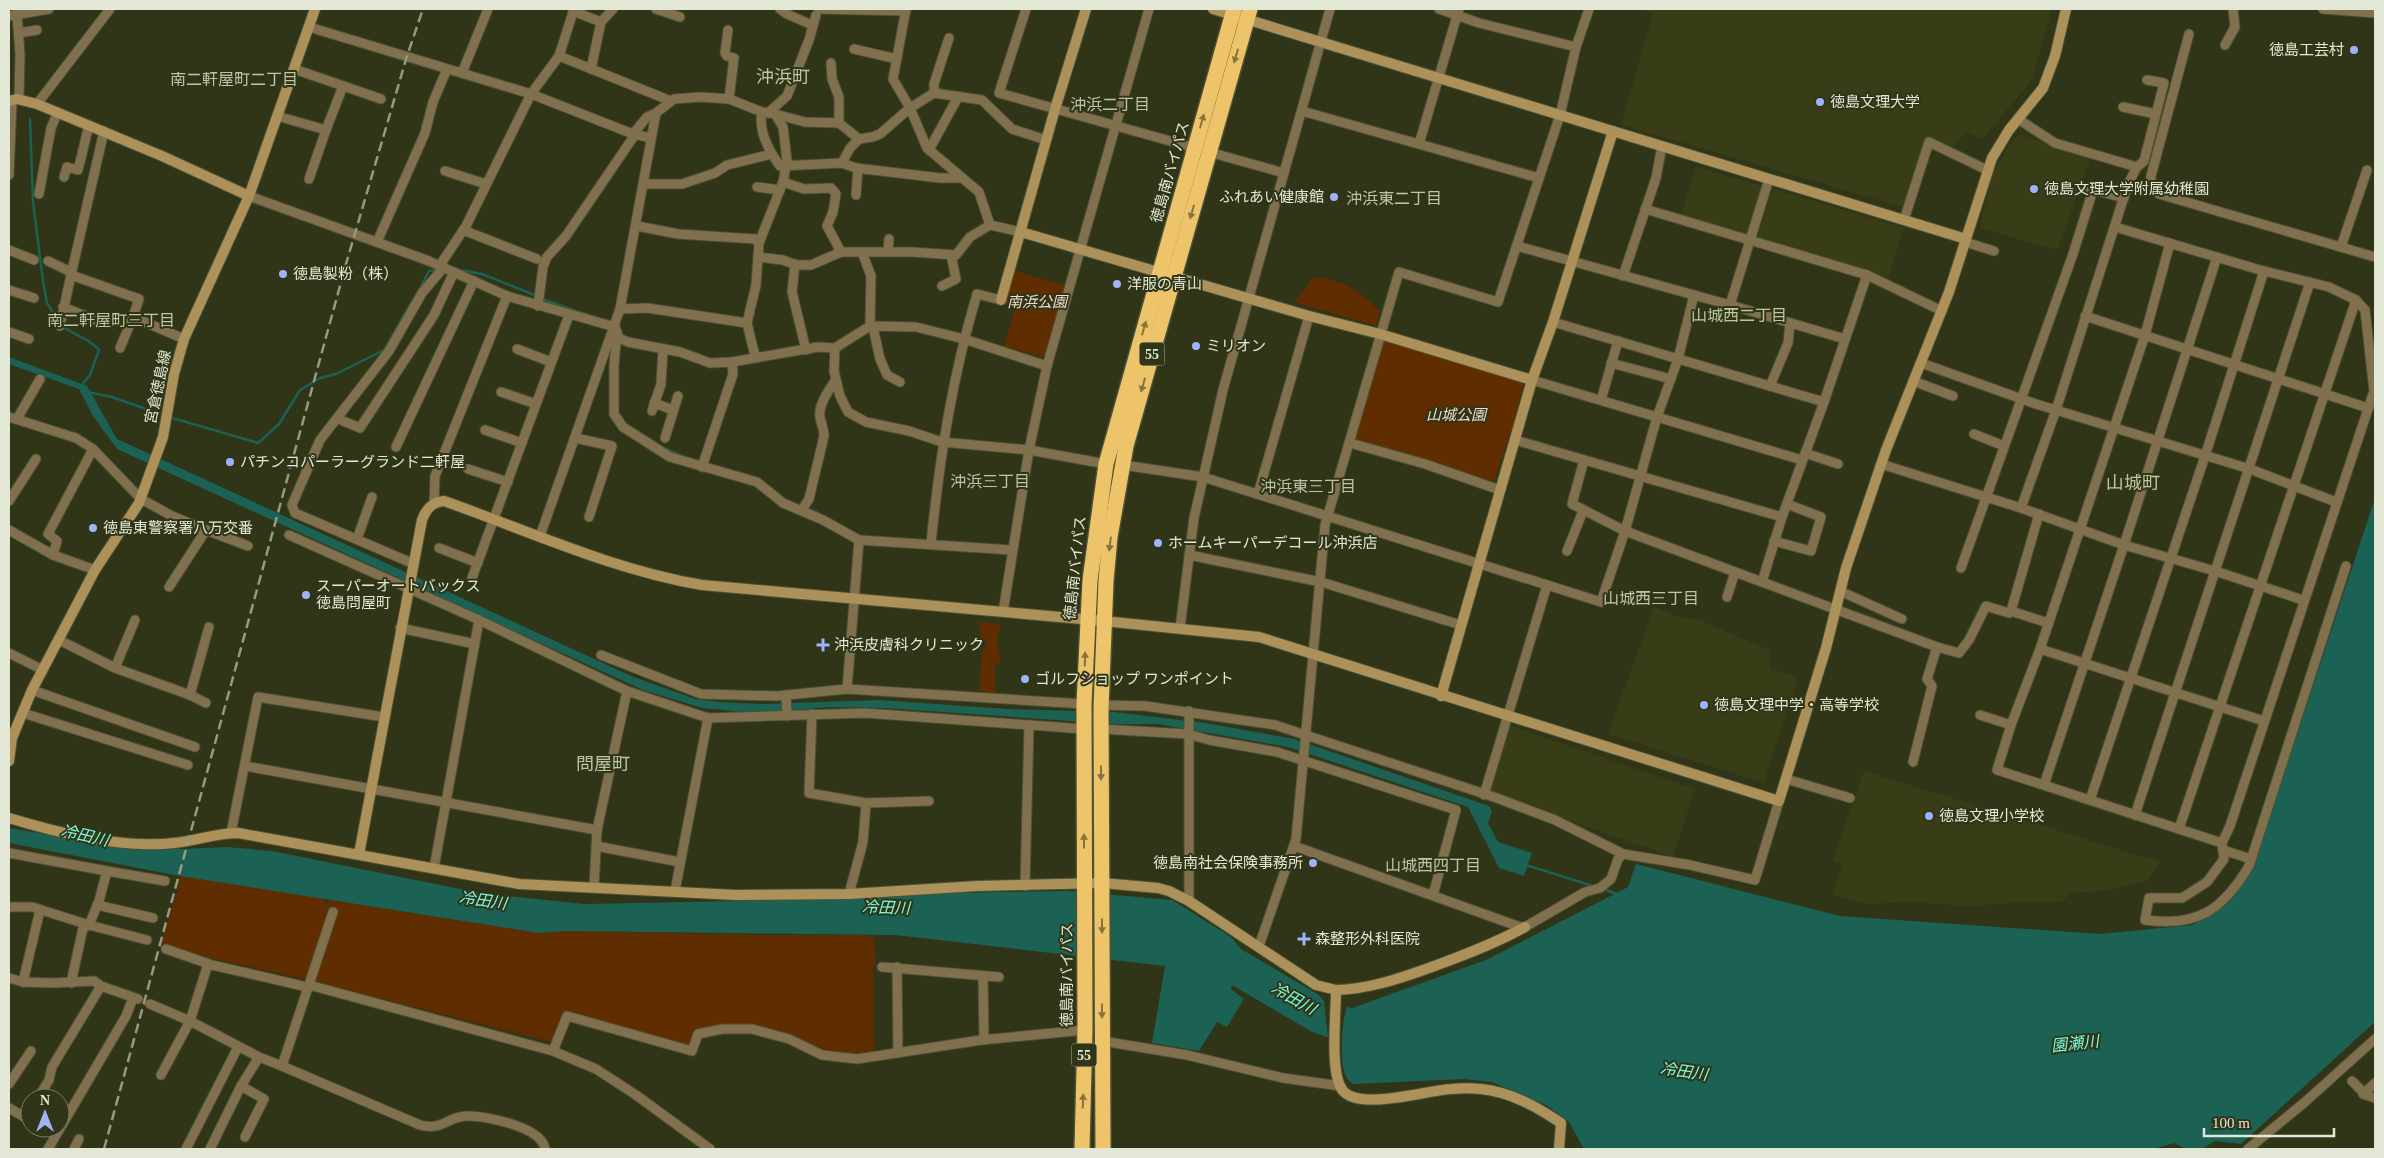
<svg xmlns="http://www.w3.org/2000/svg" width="2384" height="1158" viewBox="0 0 2384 1158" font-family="'Times New Roman','Noto Sans JP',serif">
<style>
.built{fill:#383d17}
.green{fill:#602d00}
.water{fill:#1b6154}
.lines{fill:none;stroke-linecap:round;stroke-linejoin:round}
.stream{stroke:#1b6154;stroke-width:2.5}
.street-casing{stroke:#4d5135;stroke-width:11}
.secondary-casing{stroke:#4d5135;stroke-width:12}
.highway-casing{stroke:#4d5135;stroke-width:18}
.street{stroke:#80704e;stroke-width:9}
.secondary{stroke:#ac925a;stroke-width:10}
.highway{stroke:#edc46a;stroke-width:15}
.rail{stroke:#969a83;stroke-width:2.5;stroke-dasharray:10 5;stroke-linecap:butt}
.oneway{fill:#85753c}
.poi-dot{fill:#9db4fd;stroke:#303517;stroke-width:2}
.labels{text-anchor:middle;stroke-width:4;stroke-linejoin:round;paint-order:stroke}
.shield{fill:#303517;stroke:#adb29c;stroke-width:1}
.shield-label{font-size:14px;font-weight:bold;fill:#e3e7d5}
.poi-label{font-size:15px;fill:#e3e7d5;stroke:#303517;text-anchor:start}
.street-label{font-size:15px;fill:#e3e7d5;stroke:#303517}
.park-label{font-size:15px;font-style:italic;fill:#f2ddcf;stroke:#303517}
.neighbourhood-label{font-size:16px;fill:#bec5a2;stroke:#303517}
.water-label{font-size:16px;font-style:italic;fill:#7dfae0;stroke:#303517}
.quarter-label{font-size:18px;fill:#bec5a2;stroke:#303517}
</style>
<rect width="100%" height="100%" fill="#303517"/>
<g class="built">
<path d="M1640,9H2052L2032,79L1983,139L1967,132L1951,149L1926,138L1906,208L1621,125L1653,13Z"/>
<path d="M2020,134L2090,159L2057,250L1980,228L1991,177L2009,146Z"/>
<path d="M1696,167L1763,186L1747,235L1681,216Z"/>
<path d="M1774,189L1904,228L1888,278L1759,241L1758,232Z"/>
<path d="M1654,607L1675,616L1699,620L1769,650L1771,669L1798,677L1764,783L1608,734Z"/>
<path d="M1508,725L1695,789L1673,857L1488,791Z"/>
<path d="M1864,771L2160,862L2147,881L2111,890L2071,893L2061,902H2023L1967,906L1914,902L1865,904L1832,895L1842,864L1833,861Z"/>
</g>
<g class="green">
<path d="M1015,271L1066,286L1046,355L1042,357L1004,346L1015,309L1005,306Z"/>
<path d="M1314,277C1349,282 1355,288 1380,311L1376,326L1294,302Z"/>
<path d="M1382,339L1524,382L1514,421L1494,481L1355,439Z"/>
<path d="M979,622L1001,625L997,639L1001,664H995V693L979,691L982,650H985L986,642L981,639Z"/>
<path d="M180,876L326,898L324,903L328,904L329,900L539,933L566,931L765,935H863L874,938L876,965H873L874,1052C858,1055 837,1056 821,1050C810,1045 800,1039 790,1035C756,1024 730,1022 695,1030L690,1046L564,1011L554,1043L314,981L206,957L161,943L179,886L177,885Z"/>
</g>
<g class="water">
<path d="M9,357L87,386L117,439L631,676L695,699L720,702L761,704L879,700L1007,709L1114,712L1206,723L1294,739L1489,806L1492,812L1488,823L1498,842L1532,853L1524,876L1499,868L1468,807L1288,747L1158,724H1113L884,708L829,707L779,712H744L702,708L643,690L117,449L93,416L79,389L9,364Z"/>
<path d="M2375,498V1022L2241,1144L2215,1141L2202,1149H2186L2174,1143L2153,1149H1584L1569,1122L1546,1105L1492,1082L1464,1079L1353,1084C1349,1081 1345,1077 1344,1071C1340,1059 1342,1018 1347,1007L1352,1008L1486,960L1628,887L1636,864L1840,916L2100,934L2192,925L2221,908L2238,891L2257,856Z"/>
<path d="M9,828L110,845L182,849L227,847L272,851L480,893L584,904L844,899L945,893L1069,891L1172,900L1231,937L1241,949L1319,995L1324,1001L1328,1037L1312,1032L1232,985L1231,989L1244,999L1227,1027L1217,1022L1199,1051L1152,1043L1165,966L895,935L566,931L539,933L180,876L9,843Z"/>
</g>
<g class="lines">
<g class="stream">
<path d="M30,119L33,202L43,281L47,303L59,322"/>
<path d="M455,269L482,274L537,296"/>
<path d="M419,290L429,271L437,270"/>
<path d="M542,299L588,315"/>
<path d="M63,326C74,336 90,338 99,350L90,375L81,386"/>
<path d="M87,392L112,397L163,415"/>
<path d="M169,417L258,443L279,424L300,390L320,378L336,374L384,350L411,303"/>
<path d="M664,448L687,458"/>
<path d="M740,473L756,478"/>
<path d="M805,507L820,514"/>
<path d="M1526,865L1593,886"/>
<path d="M1603,889L1617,894"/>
</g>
<defs>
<g id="street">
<path d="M656,9L680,17"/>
<path d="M780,9L787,14L812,25"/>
<path d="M819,9L906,11"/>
<path d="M906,9L893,79L910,108L927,148L979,192L990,225L1021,232"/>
<path d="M1026,9L999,93L1195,148"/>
<path d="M1439,9L1479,23L1576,47"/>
<path d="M2323,9L2375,13"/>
<path d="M573,11L601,22L613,9"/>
<path d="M17,14L20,54L19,99"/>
<path d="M9,16L49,9"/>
<path d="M309,27L531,94L633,134L651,138"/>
<path d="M728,30L725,53L727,56L734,58L729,99"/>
<path d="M19,33L37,30"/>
<path d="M2189,34L2151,176V184L2159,194L2375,257"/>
<path d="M2225,45L2235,27L2233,9"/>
<path d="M854,49L897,59"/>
<path d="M559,56L671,101"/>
<path d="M831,63L832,79L839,97V123"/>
<path d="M294,69L381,99"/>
<path d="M591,69L601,22"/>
<path d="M462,73L488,9"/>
<path d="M934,93V84L949,38"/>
<path d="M37,104L110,9"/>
<path d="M2123,107L2156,114"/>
<path d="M1302,111L1539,178"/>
<path d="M762,112C758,131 769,151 780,166L842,163L856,168L940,178H961"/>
<path d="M768,113L787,96L809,40L816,15"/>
<path d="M775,114L805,122L839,123L859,139L872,137L880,134L910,108L934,93L982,100L1012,129L1046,140"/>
<path d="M277,116L326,130L343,86"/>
<path d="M104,131L71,275L139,299L133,317L184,339"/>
<path d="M1419,144L1459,9"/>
<path d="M929,150L958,97"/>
<path d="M1209,152L1284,173"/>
<path d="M842,163L850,148L859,139"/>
<path d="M2137,167L2144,161L2164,83L2147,80"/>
<path d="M445,171L486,184"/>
<path d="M9,175L12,102"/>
<path d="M64,177L67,167L78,170L89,125"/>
<path d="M309,179L326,130"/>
<path d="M783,182L804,189L831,188L836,194L833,212L827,226L841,252"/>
<path d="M644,184H682L715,173L727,165L772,154"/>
<path d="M757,187L780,190"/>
<path d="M2086,188L2124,198"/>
<path d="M39,194L51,128L58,112"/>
<path d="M856,195L858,168"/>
<path d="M249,196L429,261L507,296L615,327"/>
<path d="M1645,209L1867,275"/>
<path d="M1904,220L1929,142L1987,170"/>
<path d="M637,226L678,234L755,239L759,243"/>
<path d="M2115,227L2260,270L2329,287L2356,300L2365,310L2374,391L2230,826L2222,843L2224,859L2207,882L2182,898H2149L2145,920C2197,927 2222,911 2249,866L2346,566"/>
<path d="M463,230L537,259"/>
<path d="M377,242L425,133L433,102L447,69"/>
<path d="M1965,242L1994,251"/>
<path d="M1517,246L1694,295"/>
<path d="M2341,247L2367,170"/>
<path d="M9,250L34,260"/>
<path d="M862,252L871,276L870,326"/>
<path d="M888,252L889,239"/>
<path d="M758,257L783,260L796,265H811L841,252H912L956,255L970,237L990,225"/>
<path d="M48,261L71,272"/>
<path d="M795,264L792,292L806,350"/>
<path d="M440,265L466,226L531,94L559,56L574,9"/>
<path d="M1623,276L1656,178L1662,146"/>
<path d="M942,286L956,279L951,255"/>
<path d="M9,290L34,298"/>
<path d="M1730,305L1845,339"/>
<path d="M538,306L543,267L547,257L566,236L632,139L633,134L647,117L656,113L674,99L701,97L729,99L762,112L775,114L783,127L787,161L783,182L759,243L756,285L747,323L755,356"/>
<path d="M63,307L103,323"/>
<path d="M620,309L647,308L747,323"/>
<path d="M2085,316L2368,408"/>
<path d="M1553,322L1824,402"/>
<path d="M60,326L71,275"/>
<path d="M615,327L619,338L628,342L680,352L710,363L732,362L818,347L835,348L834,371L840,396L848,412L866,422L909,431L942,442L1029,450L1106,464"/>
<path d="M873,327L880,359L887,375L900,382"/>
<path d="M9,332L29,339"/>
<path d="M619,338L616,343L614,365V414L623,427L670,457L757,482L783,503L823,520L859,540"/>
<path d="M120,348L133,317"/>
<path d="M835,348L870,326L916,327L964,339L1047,366"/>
<path d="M517,349L551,362"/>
<path d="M1611,363L1671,379"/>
<path d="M1921,363L2036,404L2250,469L2336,502"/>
<path d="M1532,380L1802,460"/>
<path d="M1913,381L1953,396"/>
<path d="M1770,386L1788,343L1790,323"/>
<path d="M501,392L536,404"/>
<path d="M1601,400L1618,341"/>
<path d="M654,403L673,410"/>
<path d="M652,411L661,384L663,350"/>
<path d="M9,417L76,438L93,449L141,499L172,516L206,530L169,587"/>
<path d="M17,419L40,379"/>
<path d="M343,421L360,428L434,315L454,272"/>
<path d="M485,430L522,443"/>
<path d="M1974,434L2004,446"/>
<path d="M575,438L612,446L589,517"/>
<path d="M665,438L678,396"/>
<path d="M1515,440L1782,517"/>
<path d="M1350,443L1425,464L1500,490"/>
<path d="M396,447L474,281"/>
<path d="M1805,453L1838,464"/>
<path d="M1584,460L1572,504L1625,531L1762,582"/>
<path d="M1881,464L2021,508L2056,410L2128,184L2137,167L2055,143L2018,119"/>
<path d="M1123,465L1203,477L1601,602L1625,531L1657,417L1678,359L1694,295L1730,305L1769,179"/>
<path d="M702,467L733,374L732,362"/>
<path d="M468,469L508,482"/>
<path d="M1258,494L1309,316"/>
<path d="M9,501L36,459"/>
<path d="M434,503L435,476L507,296"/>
<path d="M2021,508L2124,545L2215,571L2303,600"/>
<path d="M802,510L809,499L824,436C824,429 821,424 820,417C818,405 829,390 835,381"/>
<path d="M2039,514L2011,611L2048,623"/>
<path d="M9,530L53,555L95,570"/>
<path d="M206,530L248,546"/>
<path d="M289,535L479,620L627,691L708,718L675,891"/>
<path d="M540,536L620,309L656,113"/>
<path d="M357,539L372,497"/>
<path d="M1774,541L1811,551L1821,517L1787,504"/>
<path d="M931,543C940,456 952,378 977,294L1001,300"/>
<path d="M439,548L478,563"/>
<path d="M1567,551L1583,511"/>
<path d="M53,555L57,541L48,534L93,449"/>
<path d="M1189,555L1321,582L1461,625"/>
<path d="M414,564L295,513L292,505L320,440L389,351L422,293L444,267"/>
<path d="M1961,568L2073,254L2093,190"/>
<path d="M472,578L569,315"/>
<path d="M1840,591L1902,619"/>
<path d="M1727,597L1735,572"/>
<path d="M1003,612L1029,450L1047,366L1149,9"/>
<path d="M400,628L475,644"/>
<path d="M1180,628L1194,518L1223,390L1330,9"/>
<path d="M59,640L115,668L190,695L206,703"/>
<path d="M1937,647L1762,582L1782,517L1824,402L1867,275L1942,311"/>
<path d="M2040,649L2145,335L2170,243"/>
<path d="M9,653L43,670"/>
<path d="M601,655L701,694L777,696L847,689L1084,704"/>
<path d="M115,668L135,620"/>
<path d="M847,689L859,540L1012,550"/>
<path d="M32,690L195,747"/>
<path d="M190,695L209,627"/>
<path d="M786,695L787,716"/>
<path d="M1101,705L1145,706L1275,725L1494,797L1555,820L1623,854L1690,865L1755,880L1779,801"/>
<path d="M1189,711V901"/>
<path d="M23,713L188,765"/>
<path d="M812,714L809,793L866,803L863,842L849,894"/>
<path d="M1980,715L2011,725"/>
<path d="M708,718L865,713L1084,729"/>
<path d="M1101,729L1188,734L1209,740L1277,752L1456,810L1433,895"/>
<path d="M1913,762L1932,686L1927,679L1937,647L1959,653L1969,640L1986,606L2009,613L2011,611"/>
<path d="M245,766L597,830"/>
<path d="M1786,779L1850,798"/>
<path d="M2044,785L2124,545L2217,257"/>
<path d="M1484,795L1547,585"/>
<path d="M2090,800L2205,456L2264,271"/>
<path d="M866,803L929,801"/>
<path d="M2135,815L2310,282"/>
<path d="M2179,829L2356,300"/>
<path d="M231,833L258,697L384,717"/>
<path d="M2222,843L1997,770L2011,725L2040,649L2264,721"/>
<path d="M596,846L680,862"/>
<path d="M1294,846L1523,928"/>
<path d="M2223,850L2251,859"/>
<path d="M9,853L107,871L99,901L89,925L147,940"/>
<path d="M434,868L479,620"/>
<path d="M107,871L165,881"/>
<path d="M1025,886L1029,725"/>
<path d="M594,887L597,830L627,691"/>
<path d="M97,905L153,918"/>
<path d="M9,907H32L89,925"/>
<path d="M1525,927L1585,892L1600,888L1611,879L1618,859L1623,854"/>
<path d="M1259,946L1296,839L1325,525L1399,272L1498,302L1560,115L1576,47L1589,9"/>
<path d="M166,949L212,965L307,987"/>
<path d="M882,967L999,977"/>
<path d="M897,967L898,1053"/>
<path d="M983,976L984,1040"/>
<path d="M9,978L23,982L52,983L94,981L101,986L138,999"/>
<path d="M23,982L40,910"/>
<path d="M71,983L83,928L89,925"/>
<path d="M309,985L553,1051L567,1016L692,1051L698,1034L722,1029H752L789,1039L822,1055L857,1059L981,1040L1085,1030"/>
<path d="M150,1004L190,1021L259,1057L282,1066L333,912"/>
<path d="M1102,1041L1187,1055L1283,1078L1341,1086"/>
<path d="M553,1051L596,1069L636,1095L710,1149"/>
<path d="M282,1066L420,1125C444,1131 447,1116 468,1116C487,1116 542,1127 545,1149"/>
<path d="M161,1075L190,1021L208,964"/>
<path d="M2352,1081L2364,1093"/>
<path d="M2375,1083L2363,1094L2375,1098"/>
<path d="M9,1084L31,1051"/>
<path d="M241,1086L264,1099L245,1137"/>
<path d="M38,1098L49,1080L52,1067L101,986"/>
<path d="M9,1108L26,1118L30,1112"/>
<path d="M48,1149L126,1016L133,998"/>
<path d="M74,1149L79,1139"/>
<path d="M186,1149L238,1047"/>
<path d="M210,1149L241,1086L259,1057"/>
<path d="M2248,1149L2305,1102L2375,1039"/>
</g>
<g id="secondary">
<path d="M1213,9L1966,239"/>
<path d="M9,101L17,99L37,104L162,156L249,196"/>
<path d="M1021,232L1309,316L1380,334L1532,380"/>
<path d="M1001,300L1055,109L1086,9"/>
<path d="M1441,696L1532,380L1553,322L1613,131"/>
<path d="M9,761L12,738L32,690L95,570L139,503L163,437L174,374L184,339L249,196L315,9"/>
<path d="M9,818C58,833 123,849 174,843C196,841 216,833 238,833L519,884L736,895L849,894L977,886L1102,883L1158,888L1169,891L1189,901L1316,985L1336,990C1336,1014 1330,1068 1341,1088C1355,1113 1427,1090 1451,1089C1460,1088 1472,1088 1481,1089C1511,1092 1537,1107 1561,1123L1559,1149"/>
<path d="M359,854L422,520C426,509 432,502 444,501C529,531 613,570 702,585L1104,621L1259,637L1779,801L1826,648L1846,568L1886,450L1949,292L1992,158L2009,130L2043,88L2055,56L2066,9"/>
<path d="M1336,990C1369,989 1398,979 1429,968C1462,956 1494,944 1525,927"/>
</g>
<g id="highway">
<path d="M1082,1149L1085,1030L1084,704L1090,580L1106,464L1234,9"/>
<path d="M1103,1149L1101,708L1106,581L1110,537L1126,446L1250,9"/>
</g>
</defs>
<use href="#street" class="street-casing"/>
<use href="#secondary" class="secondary-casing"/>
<use href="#highway" class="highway-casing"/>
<use href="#street" class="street"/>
<use href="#secondary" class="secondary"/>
<use href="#highway" class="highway"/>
<path class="rail" d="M104,1149L346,264L407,56L423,9"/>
</g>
<defs><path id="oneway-solid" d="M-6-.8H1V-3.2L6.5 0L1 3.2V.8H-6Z" transform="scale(1.25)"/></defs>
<g class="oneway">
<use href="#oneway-solid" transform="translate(1236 56) rotate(106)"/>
<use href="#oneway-solid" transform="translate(1202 121) rotate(-74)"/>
<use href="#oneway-solid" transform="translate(1192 212) rotate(106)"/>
<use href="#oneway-solid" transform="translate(1144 328) rotate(-74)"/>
<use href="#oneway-solid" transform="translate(1143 385) rotate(106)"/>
<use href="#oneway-solid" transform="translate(1110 544) rotate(97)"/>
<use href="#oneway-solid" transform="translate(1085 659) rotate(-88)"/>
<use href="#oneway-solid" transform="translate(1101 773) rotate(90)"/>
<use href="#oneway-solid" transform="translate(1084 841) rotate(-90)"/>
<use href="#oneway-solid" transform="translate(1102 926) rotate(90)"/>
<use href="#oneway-solid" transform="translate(1102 1011) rotate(90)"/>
<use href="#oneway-solid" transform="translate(1083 1101) rotate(-88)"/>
</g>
<g class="poi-dot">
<circle cx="2354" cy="50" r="5"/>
<circle cx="1820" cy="102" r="5"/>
<circle cx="2034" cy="189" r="5"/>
<circle cx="1334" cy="197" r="5"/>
<circle cx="283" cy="274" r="5"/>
<circle cx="1117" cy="284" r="5"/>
<circle cx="1196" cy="346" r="5"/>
<circle cx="230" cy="462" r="5"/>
<circle cx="93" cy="528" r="5"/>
<circle cx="1158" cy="543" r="5"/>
<circle cx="306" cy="595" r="5"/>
<path d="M820.5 637.5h5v5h5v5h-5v5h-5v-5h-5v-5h5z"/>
<circle cx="1025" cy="679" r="5"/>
<circle cx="1704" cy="705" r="5"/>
<circle cx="1929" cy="816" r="5"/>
<circle cx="1313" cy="863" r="5"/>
<path d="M1301.5 931.5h5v5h5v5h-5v5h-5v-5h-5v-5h5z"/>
</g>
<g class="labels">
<g class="shield">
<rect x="1139.5" y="342.5" width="25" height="23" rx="4"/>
<rect x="1071.5" y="1043.5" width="25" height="23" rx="4"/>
</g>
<g class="shield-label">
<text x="1152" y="359">55</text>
<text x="1084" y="1060">55</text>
</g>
<g class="poi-label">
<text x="2344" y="55" text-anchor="end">徳島工芸村</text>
<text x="1830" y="107">徳島文理大学</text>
<text x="2044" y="194">徳島文理大学附属幼稚園</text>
<text x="1324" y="202" text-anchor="end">ふれあい健康館</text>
<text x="293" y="279">徳島製粉（株）</text>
<text x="1127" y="289">洋服の青山</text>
<text x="1206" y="351">ミリオン</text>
<text x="240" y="467">パチンコパーラーグランド二軒屋</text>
<text x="103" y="533">徳島東警察署八万交番</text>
<text x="1168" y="548">ホームキーパーデコール沖浜店</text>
<text x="316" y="591">スーパーオートバックス<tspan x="316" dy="17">徳島問屋町</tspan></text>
<text x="834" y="650">沖浜皮膚科クリニック</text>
<text x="1035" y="684">ゴルフショップ ワンポイント</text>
<text x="1714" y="710">徳島文理中学・高等学校</text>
<text x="1939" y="821">徳島文理小学校</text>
<text x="1303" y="868" text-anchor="end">徳島南社会保険事務所</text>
<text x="1315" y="944">森整形外科医院</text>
</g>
<g class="street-label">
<text transform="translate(1170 172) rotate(-74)" y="5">徳島南バイパス</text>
<text transform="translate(158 387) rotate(-78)" y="5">宮倉徳島線</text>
<text transform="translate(1075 568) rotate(-84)" y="5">徳島南バイパス</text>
<text transform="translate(1067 975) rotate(-90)" y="5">徳島南バイパス</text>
</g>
<g class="park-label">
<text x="1037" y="307">南浜公園</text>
<text x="1456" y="420">山城公園</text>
</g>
<g class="neighbourhood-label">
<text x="234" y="85">南二軒屋町二丁目</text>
<text x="1110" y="110">沖浜二丁目</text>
<text x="1394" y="204">沖浜東二丁目</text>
<text x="1739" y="321">山城西二丁目</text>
<text x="111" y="326">南二軒屋町三丁目</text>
<text x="990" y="487">沖浜三丁目</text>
<text x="1308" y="492">沖浜東三丁目</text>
<text x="1651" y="604">山城西三丁目</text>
<text x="1433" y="871">山城西四丁目</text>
</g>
<g class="water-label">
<text transform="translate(85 835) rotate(13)" y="6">冷田川</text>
<text transform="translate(483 900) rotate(8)" y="6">冷田川</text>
<text transform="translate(886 907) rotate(2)" y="6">冷田川</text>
<text transform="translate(1294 998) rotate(29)" y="6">冷田川</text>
<text transform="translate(2075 1043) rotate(-6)" y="6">園瀬川</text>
<text transform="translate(1684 1071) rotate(8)" y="6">冷田川</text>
</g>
<g class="quarter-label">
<text x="783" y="83">沖浜町</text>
<text x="2133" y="489">山城町</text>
<text x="603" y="770">問屋町</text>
</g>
</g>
<rect width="2384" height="1158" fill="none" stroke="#e3e7d5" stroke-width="20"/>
<g transform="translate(45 1113)"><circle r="24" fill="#303517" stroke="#787c63"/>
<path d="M0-4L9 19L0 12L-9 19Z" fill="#9db4fd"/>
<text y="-8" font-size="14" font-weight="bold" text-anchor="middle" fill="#e3e7d5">N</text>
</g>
<path d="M2204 1128v8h130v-8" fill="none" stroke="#e3e7d5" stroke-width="2.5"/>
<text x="2212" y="1128" font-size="15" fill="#e3e7d5" stroke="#303517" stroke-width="4" paint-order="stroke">100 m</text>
</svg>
